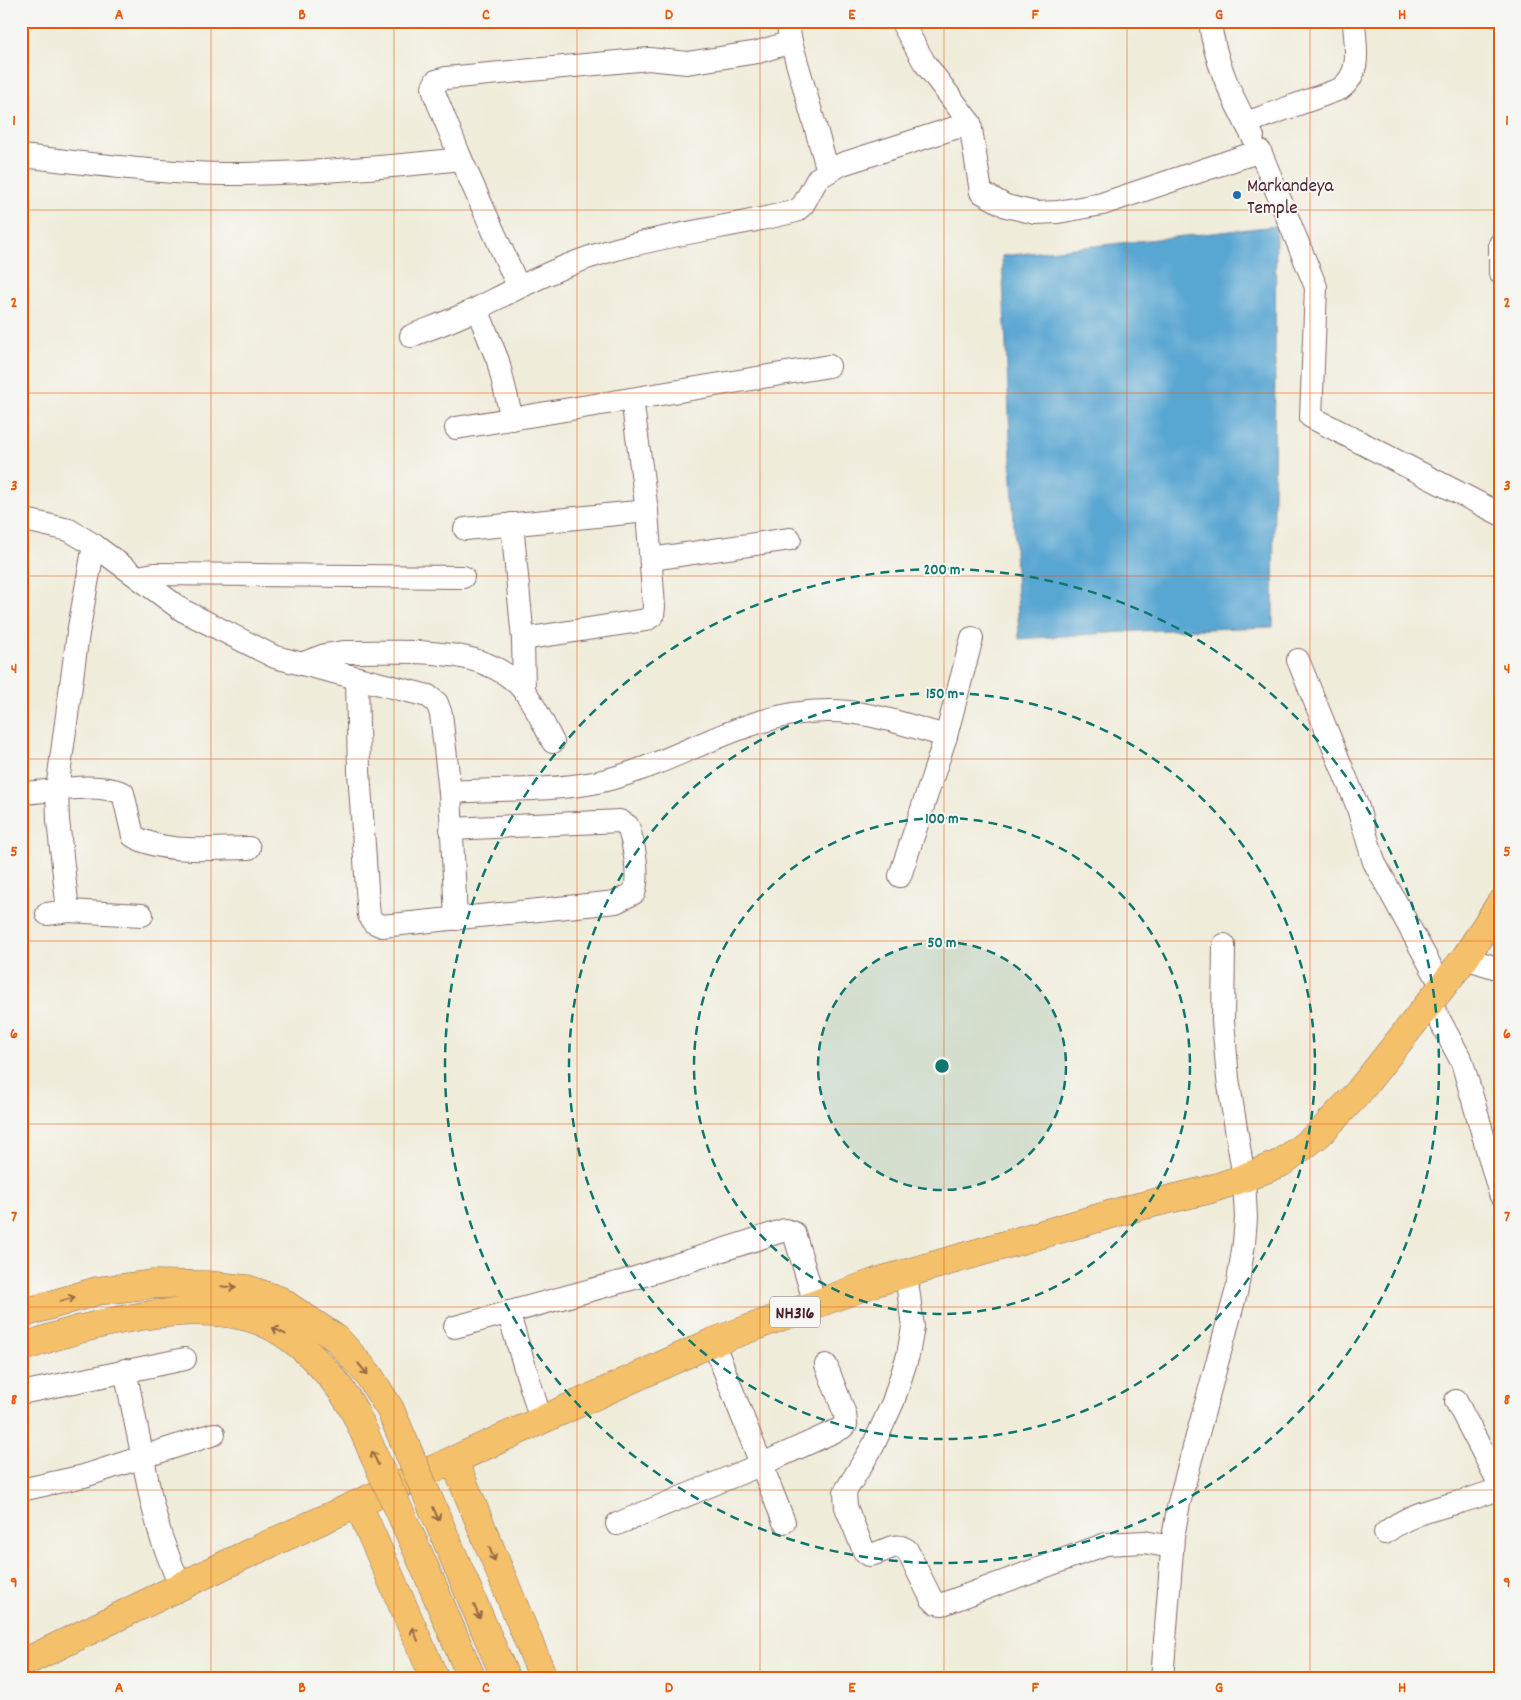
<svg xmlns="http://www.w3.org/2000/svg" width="1521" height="1700" viewBox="0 0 1521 1700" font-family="Dekko,sans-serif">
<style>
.water{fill:#59a6d2;stroke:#52627e}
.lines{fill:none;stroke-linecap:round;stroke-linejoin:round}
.minor-casing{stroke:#846768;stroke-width:24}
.major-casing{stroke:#846768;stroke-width:29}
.highway-casing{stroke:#846768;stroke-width:29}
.minor{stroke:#fff;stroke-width:22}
.major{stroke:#f4c16a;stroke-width:28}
.highway{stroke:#f4c16a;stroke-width:28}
.major-bridge-casing{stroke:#846768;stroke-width:29;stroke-linecap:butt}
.major-bridge{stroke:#f4c16a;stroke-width:28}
.oneway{stroke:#966847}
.grid{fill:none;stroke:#e8590c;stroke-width:1;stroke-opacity:0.55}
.ring{fill:none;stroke:#0f766e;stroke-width:2.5;stroke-dasharray:9 6}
.poi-dot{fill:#1f6fb2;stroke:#f6f6f2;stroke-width:2}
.labels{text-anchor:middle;stroke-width:4;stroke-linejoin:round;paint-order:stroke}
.shield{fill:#f6f6f2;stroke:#7e6067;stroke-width:1}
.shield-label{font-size:18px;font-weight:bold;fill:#4a1f2b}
.poi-label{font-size:19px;fill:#4a1f2b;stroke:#f6f6f2;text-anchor:start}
.centre{fill:#0f766e;stroke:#f6f6f2;stroke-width:2.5}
.ring-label{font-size:15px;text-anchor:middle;font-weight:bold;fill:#0f766e;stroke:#f6f6f2;stroke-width:4;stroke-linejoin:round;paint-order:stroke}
.neatline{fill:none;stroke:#e8590c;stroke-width:2}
.grid-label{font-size:16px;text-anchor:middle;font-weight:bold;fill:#e8590c}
</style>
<rect width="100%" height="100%" fill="#f6f6f2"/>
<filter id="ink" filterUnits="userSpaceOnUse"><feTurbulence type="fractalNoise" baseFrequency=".02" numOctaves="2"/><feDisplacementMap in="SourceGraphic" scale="10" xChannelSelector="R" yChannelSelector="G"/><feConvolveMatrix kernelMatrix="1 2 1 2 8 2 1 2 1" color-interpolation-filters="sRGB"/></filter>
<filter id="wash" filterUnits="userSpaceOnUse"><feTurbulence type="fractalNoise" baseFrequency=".0096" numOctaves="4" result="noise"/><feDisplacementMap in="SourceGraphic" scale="20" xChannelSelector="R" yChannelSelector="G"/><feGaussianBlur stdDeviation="1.12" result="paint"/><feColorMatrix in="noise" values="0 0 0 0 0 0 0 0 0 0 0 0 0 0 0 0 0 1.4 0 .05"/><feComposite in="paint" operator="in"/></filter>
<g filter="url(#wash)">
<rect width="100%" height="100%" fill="#f0ecda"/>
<path class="water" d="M1276,226L1273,627L1139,631L1019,639L1002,256Z"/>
</g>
<g filter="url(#ink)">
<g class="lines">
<defs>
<g id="minor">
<path d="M901,21L924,62L970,123L981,192L1006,206L1036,213L1058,212L1102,204L1260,151L1316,287L1311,417L1500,514"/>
<path d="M1210,21C1214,63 1234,100 1253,137"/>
<path d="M791,42L828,171"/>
<path d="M1246,123L1340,89C1363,72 1355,48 1354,21"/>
<path d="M21,156C88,163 155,173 222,174C302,174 382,168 461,159"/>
<path d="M1500,244V273"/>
<path d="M518,286L461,159L435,95L433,87L436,81L446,78L649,59L687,63L758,52L791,42L787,21"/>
<path d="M477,309L498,361L512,419"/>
<path d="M411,336C433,327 457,319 478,308C520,287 561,265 606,252C669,233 734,227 796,211L803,205L818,178L842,164L970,123"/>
<path d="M456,428L829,366"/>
<path d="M21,519L69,530L94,545L182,610L275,657L428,696L437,703L441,714L450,792L456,919"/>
<path d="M512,524L523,639L524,690"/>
<path d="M465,529L647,511"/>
<path d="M651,559L790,539"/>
<path d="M138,577L154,574L463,577"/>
<path d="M523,639L646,620L653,615L654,607L647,511L632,399"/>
<path d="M1298,660L1357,805L1374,862L1442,987"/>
<path d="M301,664L325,655L343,652C399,653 486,642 525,692C536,707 544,725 553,742"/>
<path d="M357,678L359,771L368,904L369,915L373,922L382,926L616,902L634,893C640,875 634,844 628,826L620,821L451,829"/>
<path d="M450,792C496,789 548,791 593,783C674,767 743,711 827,711C867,710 908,726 946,736"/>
<path d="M21,793C53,792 92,781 123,793L133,836C166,855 213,848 249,848"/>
<path d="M900,876L946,736L972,638"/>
<path d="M68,911L58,820L57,790L78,633L94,545"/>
<path d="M47,914L68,911L142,915"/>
<path d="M1465,958L1500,969"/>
<path d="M1430,1002L1462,1062L1500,1194"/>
<path d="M906,1273L913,1327L908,1355L893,1402L873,1446L845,1492L846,1507L864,1551L869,1555C883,1554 894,1540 907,1550L931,1598L936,1603L943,1604L1106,1544L1144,1542L1172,1547"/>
<path d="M508,1312L541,1420"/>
<path d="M455,1327L635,1278L785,1230L794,1233L815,1304"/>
<path d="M713,1342L784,1522"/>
<path d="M125,1370L152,1503L161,1537L180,1587"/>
<path d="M21,1393L185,1359"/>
<path d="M1456,1401L1500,1485"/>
<path d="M21,1490L84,1476L214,1434"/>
<path d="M617,1524L760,1465L842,1428L846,1424L845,1414L826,1365"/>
<path d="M1385,1533C1418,1506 1462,1506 1500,1488"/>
<path d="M1162,1679L1173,1538L1179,1503L1237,1289L1244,1243L1246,1218L1244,1178L1228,1079L1223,1021L1224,945"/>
</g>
<g id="major">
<path d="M458,1567L506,1679"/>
<path d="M431,1582L472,1679"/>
</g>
<g id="highway">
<path d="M454,1460L544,1679"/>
<path d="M358,1504L435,1679"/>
<path d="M21,1664L243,1556L713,1342L876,1282L1133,1208L1208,1190L1244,1178L1281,1163L1318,1135L1357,1094L1465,958L1500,904"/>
</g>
</defs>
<use href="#minor" class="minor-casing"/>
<use href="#major" class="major-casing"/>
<use href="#highway" class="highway-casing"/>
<use href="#minor" class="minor"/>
<use href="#major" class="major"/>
<use href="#highway" class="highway"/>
<defs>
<g id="major-bridge">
<path d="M21,1314L97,1291L154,1284L206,1285L247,1289L279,1300L337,1339L368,1374L390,1409L458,1567"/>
<path d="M21,1348C86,1324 196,1296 262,1322C293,1335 318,1360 339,1387C355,1408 365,1434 375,1458C394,1499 413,1540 431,1582"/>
</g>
</defs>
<use href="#major-bridge" class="major-bridge-casing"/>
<use href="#major-bridge" class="major-bridge"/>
</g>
<defs><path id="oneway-shaft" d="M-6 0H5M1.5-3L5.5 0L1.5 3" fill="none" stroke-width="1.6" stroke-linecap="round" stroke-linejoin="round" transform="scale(1.25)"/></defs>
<g class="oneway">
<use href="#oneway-shaft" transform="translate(229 1287) rotate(6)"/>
<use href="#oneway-shaft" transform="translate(68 1299) rotate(-15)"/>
<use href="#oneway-shaft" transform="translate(279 1331) rotate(-153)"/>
<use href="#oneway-shaft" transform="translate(363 1369) rotate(50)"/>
<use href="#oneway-shaft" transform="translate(375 1458) rotate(-115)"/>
<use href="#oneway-shaft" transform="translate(436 1514) rotate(67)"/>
<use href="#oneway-shaft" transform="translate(492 1554) rotate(68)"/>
<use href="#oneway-shaft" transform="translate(477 1612) rotate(67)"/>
<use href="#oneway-shaft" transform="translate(415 1634) rotate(-114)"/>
</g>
</g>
<path class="grid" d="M211,21V1679M394,21V1679M577,21V1679M760,21V1679M944,21V1679M1127,21V1679M1310,21V1679M21,210H1500M21,393H1500M21,576H1500M21,759H1500M21,941H1500M21,1124H1500M21,1307H1500M21,1490H1500"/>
<circle cx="942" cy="1066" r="124" fill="#0f766e" fill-opacity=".12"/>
<g class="ring">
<circle cx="942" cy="1066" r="124"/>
<circle cx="942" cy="1066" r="248"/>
<circle cx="942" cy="1066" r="373"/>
<circle cx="942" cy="1066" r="497"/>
</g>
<circle class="poi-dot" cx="1237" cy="195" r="5"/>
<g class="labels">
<rect class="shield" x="770" y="1296.5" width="50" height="31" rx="4"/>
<g class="shield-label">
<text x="795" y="1318">NH316</text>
</g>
<g class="poi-label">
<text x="1247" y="191">Markandeya<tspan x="1247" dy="22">Temple</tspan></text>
</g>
</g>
<circle cx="942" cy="1066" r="8" class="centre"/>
<g class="ring-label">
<text x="942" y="574">200 m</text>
<text x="942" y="698">150 m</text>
<text x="942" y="823">100 m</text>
<text x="942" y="947">50 m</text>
</g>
<rect width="1521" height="1700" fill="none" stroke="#f6f6f2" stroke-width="55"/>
<rect x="28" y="28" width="1466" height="1644" class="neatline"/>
<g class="grid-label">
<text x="119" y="19">A</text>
<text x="302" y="19">B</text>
<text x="486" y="19">C</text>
<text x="669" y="19">D</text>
<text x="852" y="19">E</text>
<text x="1035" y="19">F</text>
<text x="1219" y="19">G</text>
<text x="1402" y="19">H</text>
<text x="14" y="125">1</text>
<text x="1507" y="125">1</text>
<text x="14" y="307">2</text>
<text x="1507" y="307">2</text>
<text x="14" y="490">3</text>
<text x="1507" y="490">3</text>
<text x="14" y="673">4</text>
<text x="1507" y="673">4</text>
<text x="14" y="856">5</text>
<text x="1507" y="856">5</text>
<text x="14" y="1038">6</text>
<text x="1507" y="1038">6</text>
<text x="14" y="1221">7</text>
<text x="1507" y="1221">7</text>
<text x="14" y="1404">8</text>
<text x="1507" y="1404">8</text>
<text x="14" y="1587">9</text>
<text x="1507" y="1587">9</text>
<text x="119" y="1692">A</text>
<text x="302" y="1692">B</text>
<text x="486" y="1692">C</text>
<text x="669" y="1692">D</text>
<text x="852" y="1692">E</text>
<text x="1035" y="1692">F</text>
<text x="1219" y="1692">G</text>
<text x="1402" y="1692">H</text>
</g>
</svg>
